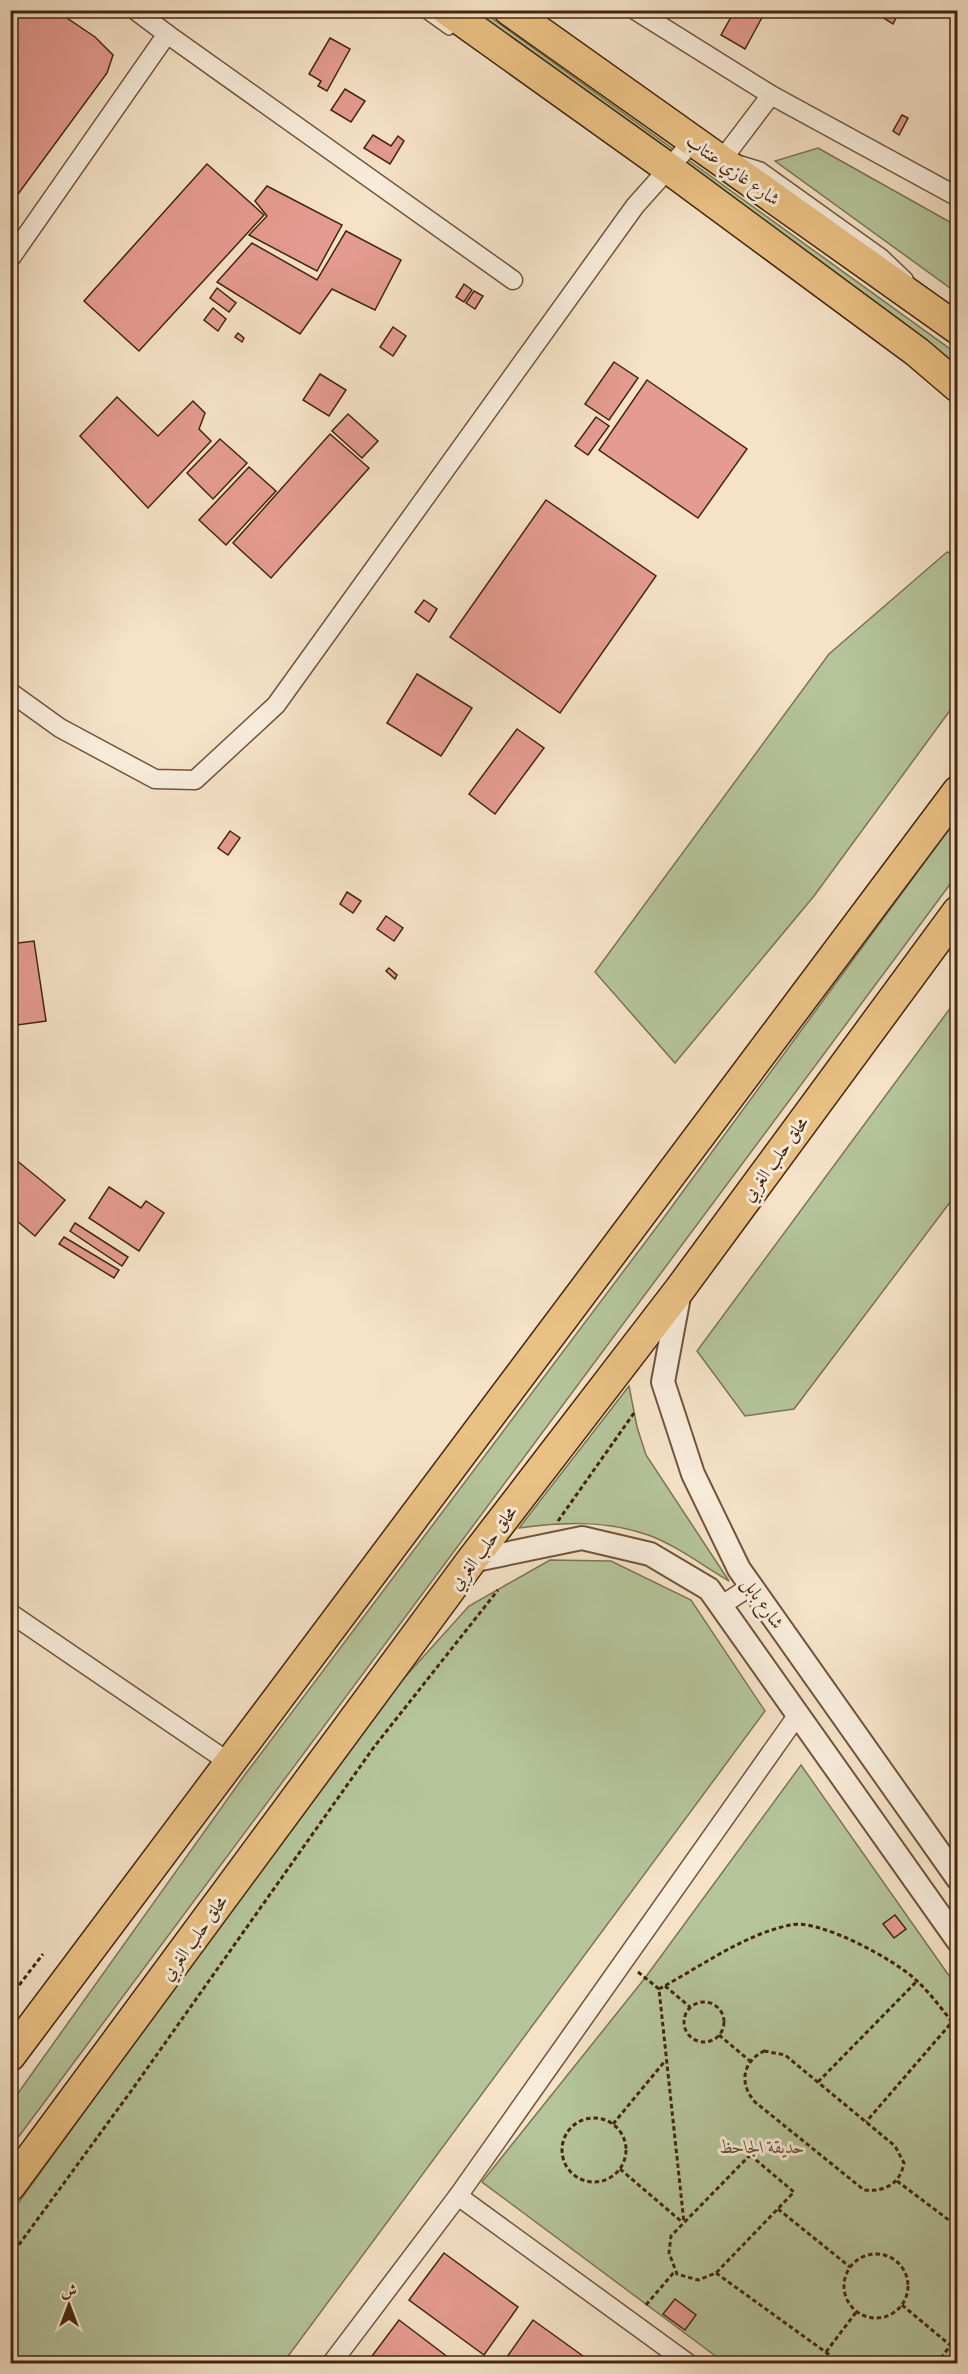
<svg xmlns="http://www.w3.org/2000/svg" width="968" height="2374" viewBox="0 0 968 2374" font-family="'IM FELL DW Pica',Amiri,serif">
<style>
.green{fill:#b5c49b;stroke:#7c7554;stroke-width:1.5}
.building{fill:#e49b91;stroke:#44260d;stroke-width:1.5}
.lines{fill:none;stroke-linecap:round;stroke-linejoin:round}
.service-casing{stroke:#70553c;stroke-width:12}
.minor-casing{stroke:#70553c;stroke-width:21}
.tertiary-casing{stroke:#70553c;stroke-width:26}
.trunk-casing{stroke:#44260d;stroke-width:33}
.path{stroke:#44260d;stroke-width:3;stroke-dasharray:4.5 3;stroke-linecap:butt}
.service{stroke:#f8ecdb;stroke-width:9}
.minor{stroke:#f8ecdb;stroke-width:18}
.tertiary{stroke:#f8ecdb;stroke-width:22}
.trunk{stroke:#eac184;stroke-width:30}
.labels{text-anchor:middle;stroke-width:6;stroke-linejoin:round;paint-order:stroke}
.street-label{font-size:18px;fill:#44260d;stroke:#f8ecdb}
.park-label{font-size:18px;font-style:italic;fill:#604e30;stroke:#f8ecdb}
</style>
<rect width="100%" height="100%" fill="#f5e2c8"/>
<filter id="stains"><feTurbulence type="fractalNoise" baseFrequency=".00333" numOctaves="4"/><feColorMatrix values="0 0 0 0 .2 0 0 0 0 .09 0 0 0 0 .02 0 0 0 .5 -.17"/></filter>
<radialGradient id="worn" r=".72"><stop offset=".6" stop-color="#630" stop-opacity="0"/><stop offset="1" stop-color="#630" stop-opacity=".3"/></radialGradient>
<g class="green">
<path d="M467,11H482L957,354V366Z"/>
<path d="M818,148L957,226V293L775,161Z"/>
<path d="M947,552L957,556V701L814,896L675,1063L595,972L829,654Z"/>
<path d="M957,818V875L11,2147V2103L244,1776L662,1220Z"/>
<path d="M957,999V1193L794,1409L745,1416L697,1351Z"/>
<path d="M629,1386L637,1427L646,1455L729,1581C705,1567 674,1544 648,1535C604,1520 564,1522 519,1528Z"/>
<path d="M550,1560L611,1561L691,1600L765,1711L283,2363L11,2364V2213L377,1708L469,1606Z"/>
<path d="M801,1765L957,1987V2363H725L482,2182L645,1978Z"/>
</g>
<g class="building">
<path d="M10,10H55L95,37L113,55L107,73L10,205Z"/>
<path d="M735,10H766L745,49L721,35Z"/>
<path d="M871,10H900L893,24Z"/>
<path d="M330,38L350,49L327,91L318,86L321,81L309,74Z"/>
<path d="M345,89L365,101L351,122L331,110Z"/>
<path d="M902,115L908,118L899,135L893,131Z"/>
<path d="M373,135L391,146L398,136L404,141L390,164L364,148Z"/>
<path d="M207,164L264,215L139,351L84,301Z"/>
<path d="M267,186L342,225L317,271L249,235L267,216L255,201Z"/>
<path d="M346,231L401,260L375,310L332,289L300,334L217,282L252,243L317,280Z"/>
<path d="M464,284L472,290L464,302L456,297Z"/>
<path d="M217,288L236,303L229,312L210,298Z"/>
<path d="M474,291L483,296L475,309L466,303Z"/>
<path d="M213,308L226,319L218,331L204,320Z"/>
<path d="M393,327L406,336L393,356L380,347Z"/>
<path d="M238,333L244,338L242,342L235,337Z"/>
<path d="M614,362L638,378L609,420L585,404Z"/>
<path d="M320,374L346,390L329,416L303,400Z"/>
<path d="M647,380L747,449L698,518L599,450Z"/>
<path d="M117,397L158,436L193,401L205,413L199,429L211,441L148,508L80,436Z"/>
<path d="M348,414L378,441L362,458L332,431Z"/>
<path d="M596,417L609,426L588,455L575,446Z"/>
<path d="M330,434L369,468L271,578L233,543Z"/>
<path d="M220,439L247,463L213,499L187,473Z"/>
<path d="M249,467L276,491L226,545L199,520Z"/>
<path d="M546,500L656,576L560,713L450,637Z"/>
<path d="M424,600L437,609L429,622L415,612Z"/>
<path d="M417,674L472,708L441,756L387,723Z"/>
<path d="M517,729L544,748L495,814L469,794Z"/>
<path d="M230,831L240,838L228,855L218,848Z"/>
<path d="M347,892L361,901L353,913L340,904Z"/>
<path d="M386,916L403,928L394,941L377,929Z"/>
<path d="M34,941L46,1021L10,1026V944Z"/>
<path d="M389,968L397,975L395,979L386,971Z"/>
<path d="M10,1155L65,1200L35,1236L10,1215Z"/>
<path d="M109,1187L141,1208L146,1201L164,1213L139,1251L89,1218Z"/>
<path d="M75,1223L128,1257L122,1266L70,1231Z"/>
<path d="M64,1237L119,1270L114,1278L59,1244Z"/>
<path d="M895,1915L906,1929L894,1938L883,1924Z"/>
<path d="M444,2253L518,2307L484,2355L409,2300Z"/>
<path d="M675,2299L696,2315L685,2330L663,2314Z"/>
<path d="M399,2320L457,2364H366Z"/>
<path d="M533,2320L594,2364H502Z"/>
</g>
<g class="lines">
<defs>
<g id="service">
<path d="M421,10L449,30"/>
<path d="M738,160L761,167L884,255L908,278"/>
</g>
<g id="minor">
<path d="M635,10L771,95L721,161"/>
<path d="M167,34L513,280"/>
<path d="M771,95L958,197"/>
<path d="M10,259L167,34L135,10"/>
<path d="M10,692L60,728L155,779L195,780L276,705L635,206L693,141"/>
<path d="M722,1605L751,1586"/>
<path d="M10,1613L230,1763"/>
<path d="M458,2196L689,2364"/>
<path d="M331,2364L458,2196L799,1713"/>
</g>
<g id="tertiary">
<path d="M680,1291L663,1382L693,1474L739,1569L958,1879"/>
<path d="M471,1561L582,1538L650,1554L709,1589L958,1941"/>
</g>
<g id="trunk">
<path d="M447,10L668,168L917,352L958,387"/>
<path d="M509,10L958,329"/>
<path d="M10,2056L958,791"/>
<path d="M10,2186L471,1561L680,1289L958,911"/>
</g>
</defs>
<use href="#service" class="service-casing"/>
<use href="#minor" class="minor-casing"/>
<use href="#tertiary" class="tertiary-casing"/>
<use href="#trunk" class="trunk-casing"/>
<g class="path">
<path d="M558,1521L634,1413"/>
<path d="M638,1972L659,1989L684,2223"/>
<path d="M665,1986L690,2007"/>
<path d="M659,1989C700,1967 743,1935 790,1925C819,1918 895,1960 916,1980C930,1993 941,2008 952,2022L866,2122"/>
<path d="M10,1997L43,1954"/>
<circle cx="704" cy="2022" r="20"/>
<path d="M719,2035L750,2061"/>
<path d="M764,2051L785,2055L895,2146L904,2163C900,2184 885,2192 864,2190L755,2102C739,2084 742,2062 764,2051Z"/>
<path d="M818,2082L917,1981"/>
<circle cx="594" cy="2150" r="32"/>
<path d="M613,2124L665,2061"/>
<path d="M750,2155L794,2192L716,2273L698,2280L677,2274L669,2253L671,2236Z"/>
<path d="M620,2169L682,2222"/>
<path d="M897,2181L958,2227"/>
<path d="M778,2209L850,2267"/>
<circle cx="876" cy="2286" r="32"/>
<path d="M10,2257L134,2087L374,1747L498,1590"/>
<path d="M716,2273L842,2364"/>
<path d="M646,2305L675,2271"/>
<path d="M902,2305L950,2345"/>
<path d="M826,2352L857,2311"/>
<path d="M936,2364L958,2336"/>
</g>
<use href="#service" class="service"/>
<use href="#minor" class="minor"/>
<use href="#tertiary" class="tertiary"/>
<use href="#trunk" class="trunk"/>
</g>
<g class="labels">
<g class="street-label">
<text transform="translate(733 170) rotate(35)" y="6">شارع غازي عنتاب</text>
<text transform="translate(775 1159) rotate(-54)" y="6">محلق حلب الغربي</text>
<text transform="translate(483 1548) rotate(-53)" y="6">محلق حلب الغربي</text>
<text transform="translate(763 1603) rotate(55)" y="6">شارع بابل</text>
<text transform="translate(194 1938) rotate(-54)" y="6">محلق حلب الغربي</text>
</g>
<g class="park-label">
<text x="762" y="2153">حديقة الجاحظ</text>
</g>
</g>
<rect width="968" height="2374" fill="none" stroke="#f5e2c8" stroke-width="36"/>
<rect x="12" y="12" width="944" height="2350" fill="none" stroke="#44260d" stroke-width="3"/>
<rect x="18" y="18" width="932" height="2338" fill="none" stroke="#44260d" stroke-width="1.5"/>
<g transform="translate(69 2305)" stroke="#f8ecdb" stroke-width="4.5" paint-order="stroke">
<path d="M0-4.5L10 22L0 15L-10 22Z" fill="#44260d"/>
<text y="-9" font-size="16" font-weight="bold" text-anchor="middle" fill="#44260d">ش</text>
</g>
<rect width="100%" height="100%" filter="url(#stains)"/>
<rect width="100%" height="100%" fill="url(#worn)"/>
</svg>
